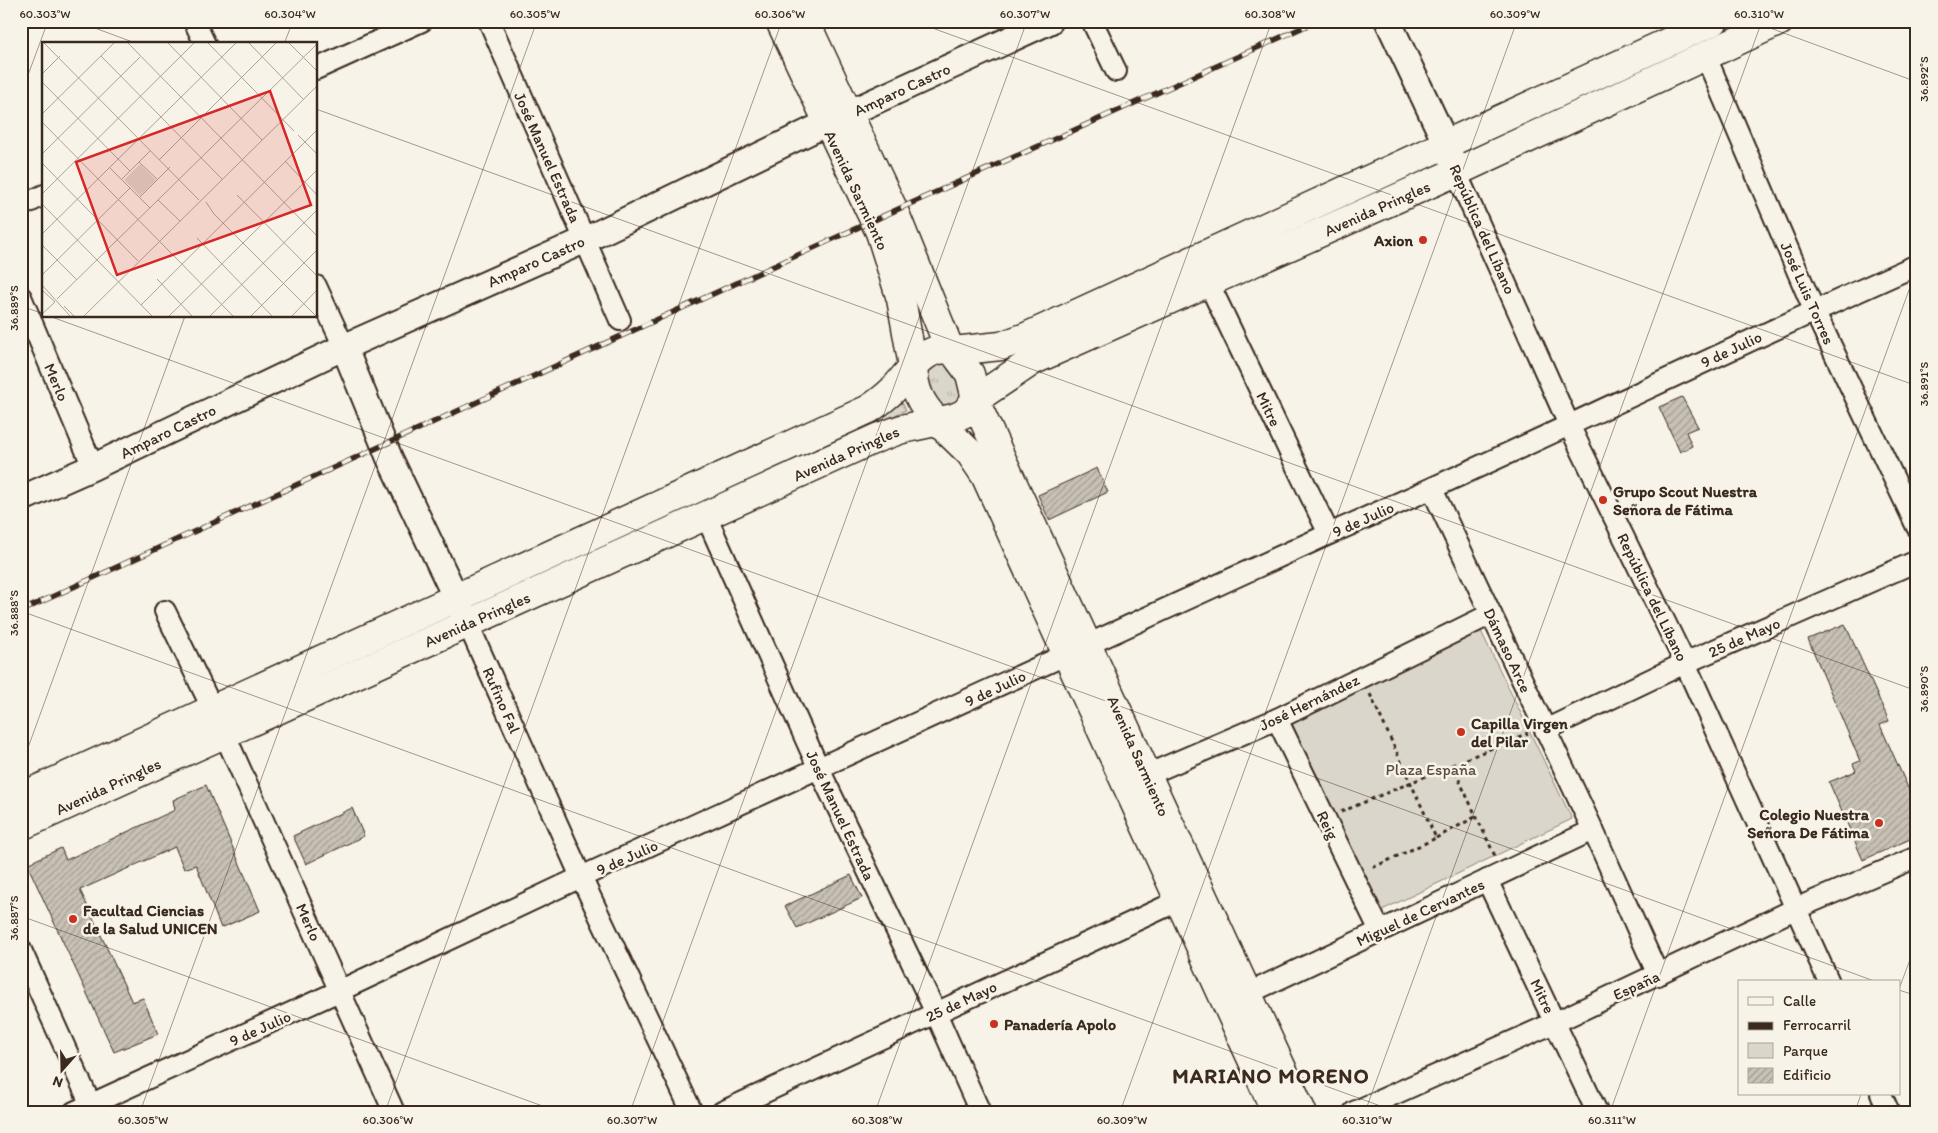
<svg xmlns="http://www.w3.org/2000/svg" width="1938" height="1133" viewBox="0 0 1938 1133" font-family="Itim,sans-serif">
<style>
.grass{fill:url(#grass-tufts);stroke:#8b8074}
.park{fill:#dbd6cb;stroke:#8b8074}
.building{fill:url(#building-hatch);stroke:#3b2a1e}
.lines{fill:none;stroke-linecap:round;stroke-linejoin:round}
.minor-casing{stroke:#3b2a1e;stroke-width:24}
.tertiary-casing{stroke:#3b2a1e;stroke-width:29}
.secondary-casing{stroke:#3b2a1e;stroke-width:31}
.path{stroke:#3b2a1e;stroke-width:3;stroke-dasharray:4 4;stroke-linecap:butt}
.minor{stroke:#f7f3e8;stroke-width:20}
.tertiary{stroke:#f7f3e8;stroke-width:25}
.secondary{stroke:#f7f3e8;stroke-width:28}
.rail-casing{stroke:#3b2a1e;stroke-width:5.5}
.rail{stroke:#f7f3e8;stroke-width:4;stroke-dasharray:11;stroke-linecap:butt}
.ticks{fill:none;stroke:#3b2a1e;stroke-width:1;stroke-opacity:0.45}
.poi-dot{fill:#c8321e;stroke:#f7f3e8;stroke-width:2}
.labels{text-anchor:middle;stroke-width:5;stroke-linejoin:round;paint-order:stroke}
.street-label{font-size:16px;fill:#3b2a1e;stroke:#f7f3e8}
.poi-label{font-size:16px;font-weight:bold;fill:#3b2a1e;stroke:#f7f3e8;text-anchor:start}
.park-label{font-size:16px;fill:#5b4c41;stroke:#f7f3e8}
.district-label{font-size:21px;font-weight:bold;letter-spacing:1px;fill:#3b2a1e;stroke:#f7f3e8}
.inset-road{fill:none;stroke:#aca397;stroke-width:1}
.view{fill:#d62828;fill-opacity:0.15;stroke:#d62828;stroke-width:2.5}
.inset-edge{fill:none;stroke:#3b2a1e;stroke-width:2.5}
.neatline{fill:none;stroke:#3b2a1e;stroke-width:2}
.ticks-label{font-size:12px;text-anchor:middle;fill:#3b2a1e}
</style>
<defs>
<pattern id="grass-tufts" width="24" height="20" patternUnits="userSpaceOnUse" patternTransform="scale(1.25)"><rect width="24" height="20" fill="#dbd6cb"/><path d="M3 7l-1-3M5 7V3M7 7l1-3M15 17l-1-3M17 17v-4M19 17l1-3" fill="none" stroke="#bdb8ae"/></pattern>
<pattern id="building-hatch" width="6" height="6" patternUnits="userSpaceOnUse" patternTransform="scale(1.25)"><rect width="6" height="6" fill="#c8c1b6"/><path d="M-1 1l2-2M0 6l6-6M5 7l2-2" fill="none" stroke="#a49d93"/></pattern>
</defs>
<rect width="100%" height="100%" fill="#f7f3e8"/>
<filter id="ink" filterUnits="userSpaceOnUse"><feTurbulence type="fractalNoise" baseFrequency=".02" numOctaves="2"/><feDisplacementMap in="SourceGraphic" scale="10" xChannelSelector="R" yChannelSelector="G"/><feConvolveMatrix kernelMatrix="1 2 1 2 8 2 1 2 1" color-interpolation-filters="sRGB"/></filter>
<g filter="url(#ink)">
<g class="grass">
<path d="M1737,21H1753L1479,151L1476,145Z"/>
<path d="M943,363L953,368L965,394L955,408L939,406L926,380L927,368Z"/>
<path d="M903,403L906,410L496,596L493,590Z"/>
</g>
<path class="park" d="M1479,627L1572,819L1382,910L1289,718Z"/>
<g class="building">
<path d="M1682,397L1698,427L1686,432L1692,446L1680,452L1659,407Z"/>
<path d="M1097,468L1108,492L1049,520L1038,495Z"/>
<path d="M1845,624L1889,721L1880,725L1917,808V836L1863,860L1829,782L1856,771L1853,764L1860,761L1808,639Z"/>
<path d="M206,785L260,911L221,928L196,865L184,869L175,847L80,890L132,1002L143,998L158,1034L114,1052L27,864L61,848L66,860L175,810L173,800Z"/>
<path d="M352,808L364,836L306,864L293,836Z"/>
<path d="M851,875L862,898L797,928L785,906Z"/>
</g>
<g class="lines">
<defs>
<g id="minor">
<path d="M194,21L205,44"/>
<path d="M489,21L620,320"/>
<path d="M1092,21L1116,71"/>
<path d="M1706,57L1814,310L1917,527"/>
<path d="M316,69L422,21"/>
<path d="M1456,172L1569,425L1685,663L1829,982"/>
<path d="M21,206L44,195"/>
<path d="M1209,284L1329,534"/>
<path d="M316,286L344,347"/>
<path d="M21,297L93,467"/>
<path d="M1432,489L1593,830L1658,975"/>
<path d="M706,516L819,769L936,1013L980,1112"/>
<path d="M165,611L212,708"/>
<path d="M468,624L581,877L692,1112"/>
<path d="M1277,719L1380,931"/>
<path d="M1545,730L1685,663L1917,561"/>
<path d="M224,733L394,1112"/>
<path d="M1135,780L1277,719L1491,614"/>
<path d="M1487,880L1597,1112"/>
<path d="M21,950L94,1112"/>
<path d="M1247,994L1593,830"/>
<path d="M1881,1094L1889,1112"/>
<path d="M74,1112L339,991L581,877L1329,534C1527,448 1720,352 1917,265"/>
<path d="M722,1112L1180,900L1191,893"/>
<path d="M1354,1112L1556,1022L1795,909L1917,857"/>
</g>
<g id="tertiary">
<path d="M1388,21L1446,144L1456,172"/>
<path d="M344,347L389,457L465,617"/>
<path d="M21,499L93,467L344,347L585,240L827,123L1050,21"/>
</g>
<g id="secondary">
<path d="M780,21L880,232L901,299L913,366"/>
<path d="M805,21L894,211L950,350"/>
<path d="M953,351L1001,346L1026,337L1714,21"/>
<path d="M913,366C914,390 920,403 936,420"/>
<path d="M975,401L1302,1112"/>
<path d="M937,421L970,453L985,475L1276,1112"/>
<path d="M21,797L869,409C878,403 886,397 894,389C909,373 926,342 953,351L970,374L976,399"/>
<path d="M21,826L877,438L902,429L954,418L965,413L976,399L1034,360L1456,172L1780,21"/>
</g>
</defs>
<use href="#minor" class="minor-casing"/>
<use href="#tertiary" class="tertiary-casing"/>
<use href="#secondary" class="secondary-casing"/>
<g class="path">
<path d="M1370,694L1436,838L1370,869"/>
<path d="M1452,765L1495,856"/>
<path d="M1341,812L1528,733"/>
<path d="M1436,838L1477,816"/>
</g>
<use href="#minor" class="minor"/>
<use href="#tertiary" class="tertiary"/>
<use href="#secondary" class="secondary"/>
<defs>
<path id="rail" d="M21,611L894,211L1317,21"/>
</defs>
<use href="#rail" class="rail-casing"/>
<use href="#rail" class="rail"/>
</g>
</g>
<path class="ticks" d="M76,21L138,44M913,21L1917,386M1751,21L1917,82M284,44L293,21M21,94L48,21M316,109L1917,691M21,306L44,314M49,316L1877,982M21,611L1397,1112M21,767L185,316M21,916L559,1112M1899,989L1917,941M1899,990L1917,996M140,1112L537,21M385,1112L782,21M630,1112L1027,21M875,1112L1272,21M1120,1112L1517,21M1365,1112L1762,21M1610,1112L1917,268M1855,1112L1861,1094"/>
<g class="poi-dot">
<circle cx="1423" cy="240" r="5"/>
<circle cx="1603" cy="500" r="5"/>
<circle cx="1461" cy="732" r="5"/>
<circle cx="1879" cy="823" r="5"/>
<circle cx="73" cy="919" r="5"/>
<circle cx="994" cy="1024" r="5"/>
</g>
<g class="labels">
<g class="street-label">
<text transform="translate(902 89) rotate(-25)" y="6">Amparo Castro</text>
<text transform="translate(548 157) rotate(66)" y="6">José Manuel Estrada</text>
<text transform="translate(857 190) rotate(65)" y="6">Avenida Sarmiento</text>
<text transform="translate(1377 208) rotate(-24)" y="6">Avenida Pringles</text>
<text transform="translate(1483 229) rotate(66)" y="6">República del Líbano</text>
<text transform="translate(536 261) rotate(-24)" y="6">Amparo Castro</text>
<text transform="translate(1808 293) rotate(66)" y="6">José Luis Torres</text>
<text transform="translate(1731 349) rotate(-25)" y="6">9 de Julio</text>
<text transform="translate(57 382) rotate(67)" y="6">Merlo</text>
<text transform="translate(1269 409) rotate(64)" y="6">Mitre</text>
<text transform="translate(168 431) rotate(-26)" y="6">Amparo Castro</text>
<text transform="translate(846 453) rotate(-24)" y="6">Avenida Pringles</text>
<text transform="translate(1363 519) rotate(-24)" y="6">9 de Julio</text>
<text transform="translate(1653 597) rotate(64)" y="6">República del Líbano</text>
<text transform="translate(477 619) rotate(-24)" y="6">Avenida Pringles</text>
<text transform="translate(1744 637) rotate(-24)" y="6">25 de Mayo</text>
<text transform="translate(1508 650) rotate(65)" y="6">Dámaso Arce</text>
<text transform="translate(995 688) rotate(-25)" y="6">9 de Julio</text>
<text transform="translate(502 700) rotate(66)" y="6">Rufino Fal</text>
<text transform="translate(1309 702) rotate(-26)" y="6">José Hernández</text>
<text transform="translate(1139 756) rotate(66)" y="6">Avenida Sarmiento</text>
<text transform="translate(108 786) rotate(-25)" y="6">Avenida Pringles</text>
<text transform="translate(841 815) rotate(65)" y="6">José Manuel Estrada</text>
<text transform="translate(1328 825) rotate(64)" y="6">Reig</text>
<text transform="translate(627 857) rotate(-24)" y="6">9 de Julio</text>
<text transform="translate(1420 912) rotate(-25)" y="6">Miguel de Cervantes</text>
<text transform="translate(309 922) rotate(66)" y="6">Merlo</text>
<text transform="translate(1636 985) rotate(-25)" y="6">España</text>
<text transform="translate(1543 996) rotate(64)" y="6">Mitre</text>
<text transform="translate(961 1001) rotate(-25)" y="6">25 de Mayo</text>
<text transform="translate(260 1028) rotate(-24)" y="6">9 de Julio</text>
</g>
<g class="poi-label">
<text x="1413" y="246" text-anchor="end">Axion</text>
<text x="1613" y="497">Grupo Scout Nuestra<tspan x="1613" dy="18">Señora de Fátima</tspan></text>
<text x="1471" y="729">Capilla Virgen<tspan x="1471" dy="18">del Pilar</tspan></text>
<text x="1869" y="820" text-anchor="end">Colegio Nuestra<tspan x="1869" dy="18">Señora De Fátima</tspan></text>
<text x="83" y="916">Facultad Ciencias<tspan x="83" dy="18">de la Salud UNICEN</tspan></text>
<text x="1004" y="1030">Panadería Apolo</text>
</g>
<g class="park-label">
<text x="1431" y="775">Plaza España</text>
</g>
<g class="district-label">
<text x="1271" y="1083">MARIANO MORENO</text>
</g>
</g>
<g transform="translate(42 42)">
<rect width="275" height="275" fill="#f7f3e8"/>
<path d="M98,122L114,138L98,154L82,138Z" fill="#dbd6cb"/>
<path class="inset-road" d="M1,0L157,158M85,0L275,194M125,0L220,98M165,0L252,89M206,0L261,57M246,0L275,29M59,14L180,137M0,32L18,14M0,40L88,129M0,72L73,0M0,80L192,275M256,93L275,112M0,112L98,15M117,118L235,0M243,119L275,153M97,120L115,137M0,121L96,219M68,126L108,166M79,138L108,109M0,152L153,0M195,153L275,234M97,156L128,125M116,158L138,179M164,160L172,172L275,275M0,162L111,275M0,192L195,0M155,196L231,275M0,203L35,238M0,233L88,146M115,237L151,275M0,243L29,275M0,248L13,260M15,257L275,2M99,263L275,88M22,264L33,275M0,272L13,260M41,275L275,44M126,275L275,128M167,275L275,168M208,275L275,208M249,275L275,248"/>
<path class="view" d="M228,49L269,163L75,233L34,120Z"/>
<rect width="275" height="275" class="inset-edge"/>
</g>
<rect width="1938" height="1133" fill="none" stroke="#f7f3e8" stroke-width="55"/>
<rect x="1738" y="980" width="162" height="115" fill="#f7f3e8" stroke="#aca397"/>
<rect x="1748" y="997" width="25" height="8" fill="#f7f3e8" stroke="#aca397"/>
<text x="1783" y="1006" font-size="15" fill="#3b2a1e">Calle</text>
<rect x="1748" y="1022" width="25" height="8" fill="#3b2a1e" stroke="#aca397"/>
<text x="1783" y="1030" font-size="15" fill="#3b2a1e">Ferrocarril</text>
<rect x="1748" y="1043" width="25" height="15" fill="#dbd6cb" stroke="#aca397"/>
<text x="1783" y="1056" font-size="15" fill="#3b2a1e">Parque</text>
<rect x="1748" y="1068" width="25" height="15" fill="url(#building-hatch)" stroke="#aca397"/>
<text x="1783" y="1080" font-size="15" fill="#3b2a1e">Edificio</text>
<g transform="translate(62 1070) rotate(200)" stroke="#f7f3e8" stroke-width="4" paint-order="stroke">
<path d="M0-4L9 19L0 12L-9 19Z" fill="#3b2a1e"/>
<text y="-8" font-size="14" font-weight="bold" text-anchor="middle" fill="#3b2a1e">N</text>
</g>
<rect x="28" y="28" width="1882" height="1078" class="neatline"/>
<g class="ticks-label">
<text x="45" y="18">60.303°W</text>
<text x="290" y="18">60.304°W</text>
<text x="535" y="18">60.305°W</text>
<text x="780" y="18">60.306°W</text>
<text x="1025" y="18">60.307°W</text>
<text x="1270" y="18">60.308°W</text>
<text x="1515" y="18">60.309°W</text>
<text x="1759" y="18">60.310°W</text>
<text transform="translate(1924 79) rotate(-90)" y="4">36.892°S</text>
<text transform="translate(14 308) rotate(-90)" y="4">36.889°S</text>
<text transform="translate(1924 384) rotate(-90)" y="4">36.891°S</text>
<text transform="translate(14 613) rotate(-90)" y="4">36.888°S</text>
<text transform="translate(1924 689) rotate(-90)" y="4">36.890°S</text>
<text transform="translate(14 918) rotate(-90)" y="4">36.887°S</text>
<text x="143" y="1124">60.305°W</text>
<text x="388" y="1124">60.306°W</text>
<text x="632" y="1124">60.307°W</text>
<text x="877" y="1124">60.308°W</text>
<text x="1122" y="1124">60.309°W</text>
<text x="1367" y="1124">60.310°W</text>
<text x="1612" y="1124">60.311°W</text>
</g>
</svg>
